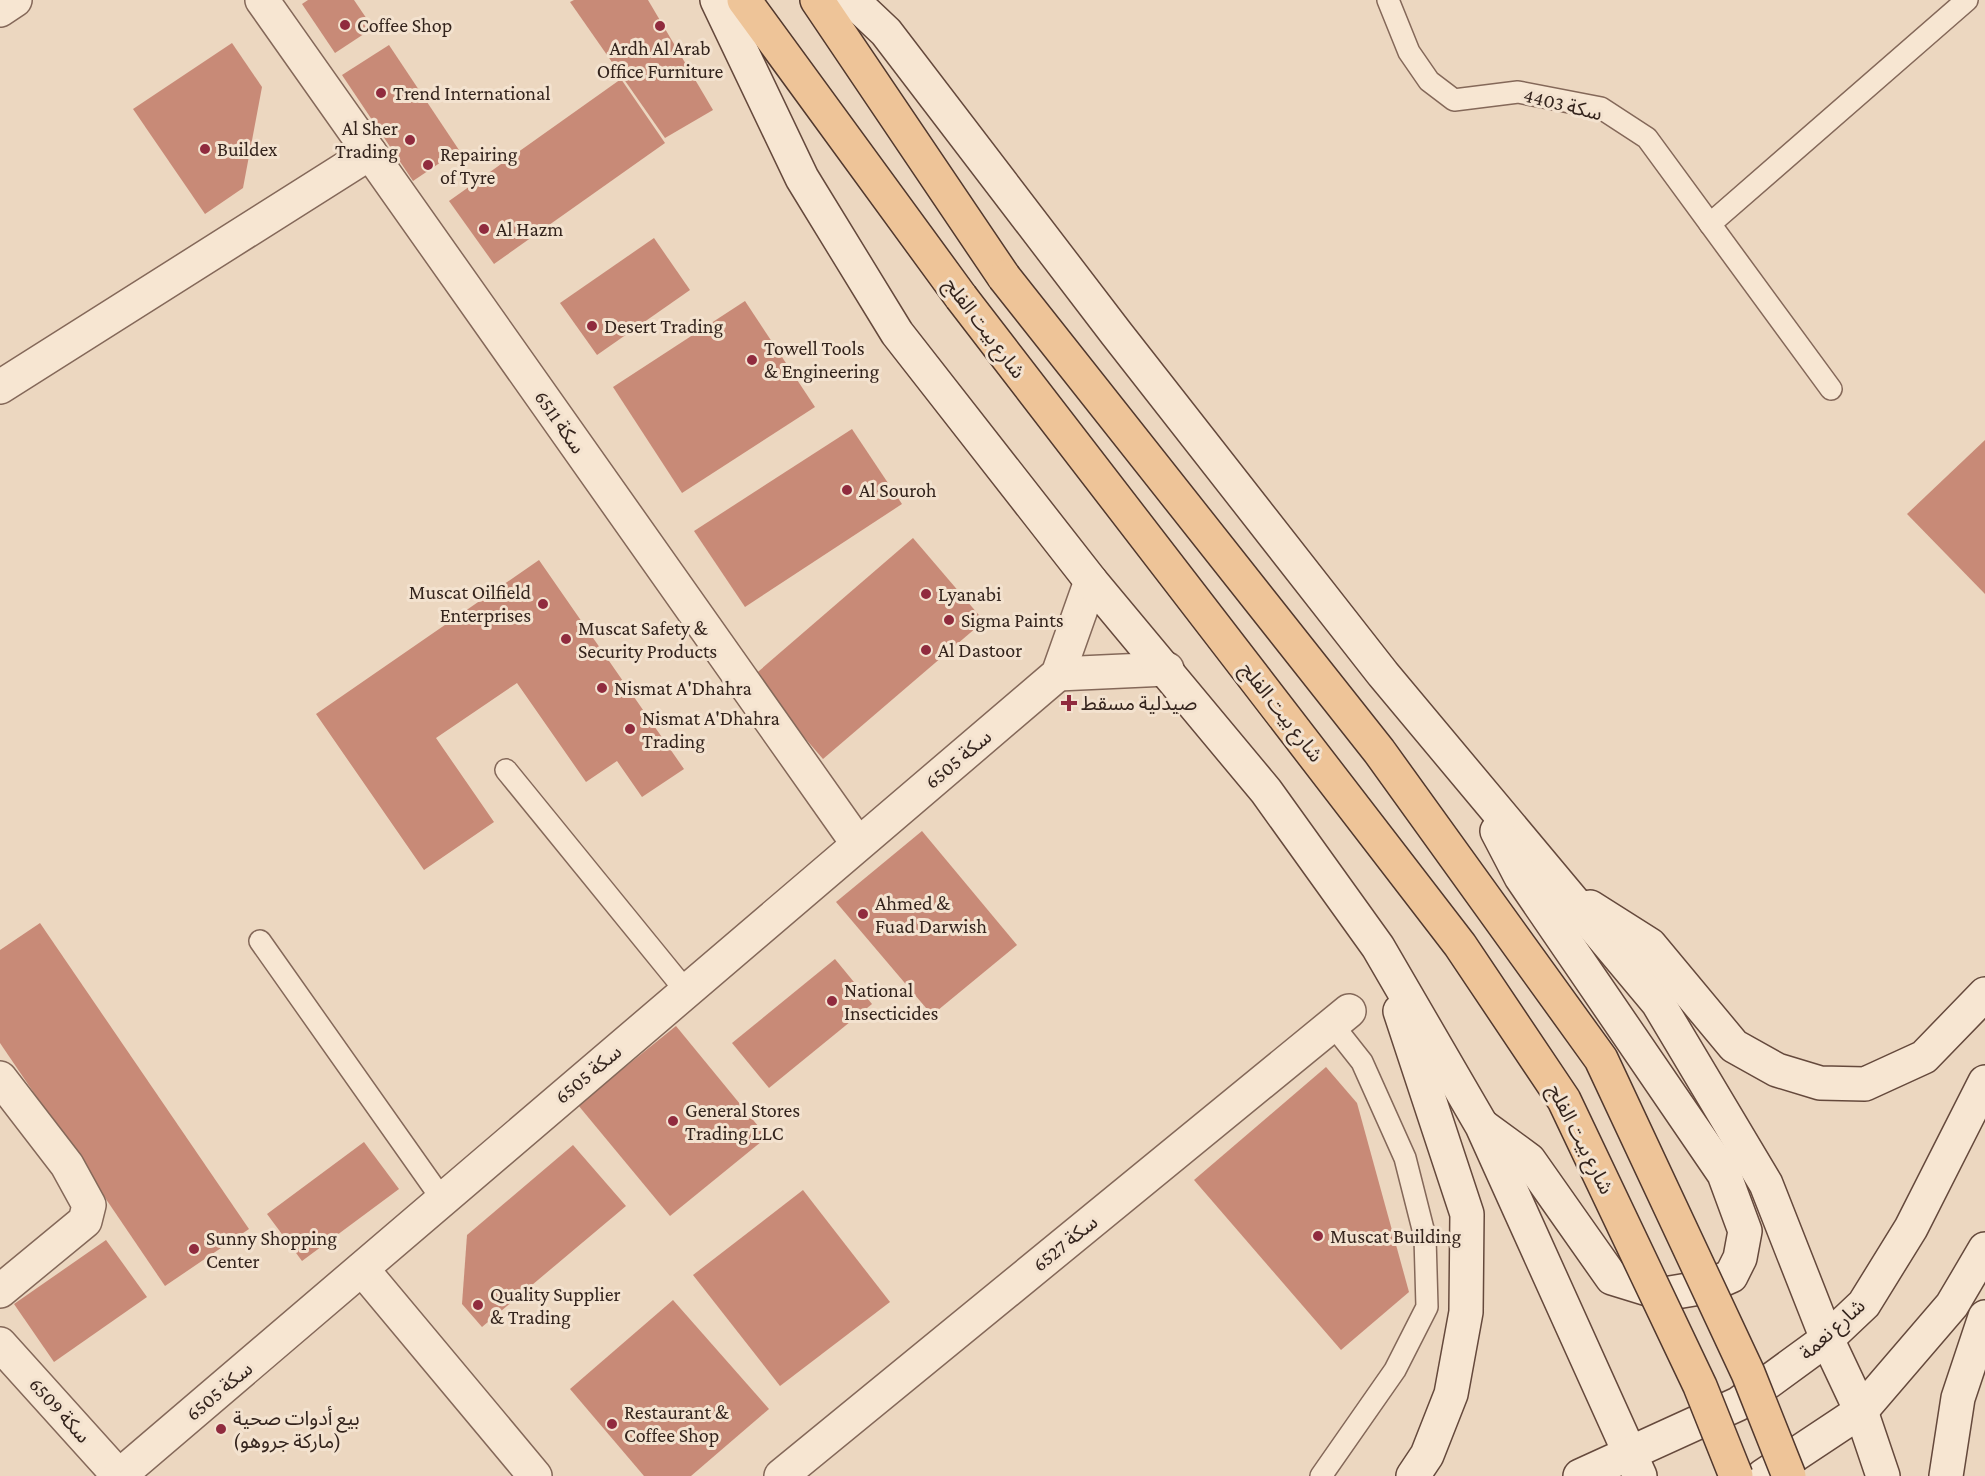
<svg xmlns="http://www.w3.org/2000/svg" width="1985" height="1476" viewBox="0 0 1985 1476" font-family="'Crimson Pro','Noto Sans Arabic',serif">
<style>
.building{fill:#c88a77}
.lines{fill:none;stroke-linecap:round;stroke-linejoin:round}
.lane-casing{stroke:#846859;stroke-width:24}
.street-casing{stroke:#846859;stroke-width:36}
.secondary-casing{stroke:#65493c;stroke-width:36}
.primary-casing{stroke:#51382d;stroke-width:36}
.lane{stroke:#f7e6d2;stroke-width:21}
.street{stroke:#f7e6d2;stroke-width:33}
.secondary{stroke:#f7e6d2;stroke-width:33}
.primary{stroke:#eec498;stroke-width:33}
.primary-bridge-casing{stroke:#51382d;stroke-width:36;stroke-linecap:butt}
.primary-bridge{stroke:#eec498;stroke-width:33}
.poi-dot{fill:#902b3e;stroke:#f3e2cf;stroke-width:2}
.labels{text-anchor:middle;stroke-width:6;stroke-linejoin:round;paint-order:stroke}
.poi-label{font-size:20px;fill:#34241d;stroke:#f3e2cf;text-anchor:start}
.street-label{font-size:20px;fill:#34241d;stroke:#f3e2cf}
</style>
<rect width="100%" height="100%" fill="#ecd7c0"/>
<g class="building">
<path d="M308,0H354L373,28L335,53L302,4Z"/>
<path d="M574,0H648L713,110L665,138L570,2Z"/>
<path d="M232,43L262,87L243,188L205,214L133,109Z"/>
<path d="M389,45L459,150L413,181L342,75Z"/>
<path d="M621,79L665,143L494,264L449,201Z"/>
<path d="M654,238L690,290L597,355L560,303Z"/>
<path d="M745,301L815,407L682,493L613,387Z"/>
<path d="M852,429L902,504L745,607L694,531Z"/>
<path d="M1985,440V594L1907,514Z"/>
<path d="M913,538L984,621L823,759L752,677Z"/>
<path d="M539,560L684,769L642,797L617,761L586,782L517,683L436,738L494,822L424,870L316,714Z"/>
<path d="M922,831L1017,945L932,1015L836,902Z"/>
<path d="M40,923L249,1229L165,1286L0,1043V950Z"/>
<path d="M835,959L872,1004L769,1088L732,1043Z"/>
<path d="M676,1026L767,1137L670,1216L578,1105Z"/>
<path d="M1326,1067L1357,1103L1409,1292L1341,1350L1194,1180Z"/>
<path d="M364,1142L399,1189L302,1261L267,1214Z"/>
<path d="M573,1145L626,1206L482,1327L462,1304L467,1235Z"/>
<path d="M803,1190L890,1302L780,1386L693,1275Z"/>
<path d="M106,1240L147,1297L54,1362L14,1304Z"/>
<path d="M673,1300L769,1409L691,1476H644L570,1389Z"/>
</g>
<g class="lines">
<defs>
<g id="lane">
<path d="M1388,0L1409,52L1429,81L1454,100L1518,92L1601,108L1647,138L1831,389"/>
<path d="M1710,224L1967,0"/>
<path d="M506,770L686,991"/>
<path d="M260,941L442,1199"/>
<path d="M1321,1476L1395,1370L1427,1307L1425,1237L1405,1158L1362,1062L1332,1024"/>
</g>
<g id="street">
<path d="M262,0L858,844"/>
<path d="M0,10L15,0"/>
<path d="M0,387L370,153"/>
<path d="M1058,674L1167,669"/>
<path d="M0,1078L67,1165L89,1205L85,1221L0,1291"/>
<path d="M362,1269L535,1476"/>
<path d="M0,1344L119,1476"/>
<path d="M119,1476L1058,674L1091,581"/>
<path d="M781,1476L1349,1011"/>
</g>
<g id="secondary">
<path d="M717,0L802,178L897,333L1091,581L1266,791L1378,947L1482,1126L1640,1476"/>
<path d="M852,0L886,32L1116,333L1383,674L1658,1003L1766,1184L1827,1339L1861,1411L1883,1476"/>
<path d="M1590,907L1650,945L1734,1046L1777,1070L1820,1083L1865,1084L1924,1057L1985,994"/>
<path d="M1400,1011L1467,1214L1466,1312L1451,1394L1427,1455L1413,1476"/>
<path d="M1484,1127L1529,1160L1612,1278L1664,1294L1706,1287L1731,1276L1740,1258L1745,1231L1724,1174L1521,877L1497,831"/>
<path d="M1580,1476L1738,1404L1827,1339L1864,1304L1911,1228L1985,1082"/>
<path d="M1763,1476L1861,1411L1952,1305L1985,1249"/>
<path d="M1946,1476L1958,1398L1985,1317"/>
</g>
<g id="primary">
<path d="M744,0L961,297"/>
<path d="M817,0L1004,277"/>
</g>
</defs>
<use href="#lane" class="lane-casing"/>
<use href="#street" class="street-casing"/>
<use href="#secondary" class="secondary-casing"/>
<use href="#primary" class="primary-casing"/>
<use href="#lane" class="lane"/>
<use href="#street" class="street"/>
<use href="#secondary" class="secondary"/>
<use href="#primary" class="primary"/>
<defs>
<g id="primary-bridge">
<path d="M1004,277L1379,751L1601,1059L1748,1373L1789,1476"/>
<path d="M961,297L1460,945L1564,1100L1700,1386L1736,1476"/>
</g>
</defs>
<use href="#primary-bridge" class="primary-bridge-casing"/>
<use href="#primary-bridge" class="primary-bridge"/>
</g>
<g class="poi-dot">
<circle cx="345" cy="25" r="6"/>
<circle cx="660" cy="26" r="6"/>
<circle cx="381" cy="93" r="6"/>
<circle cx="410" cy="140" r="6"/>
<circle cx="205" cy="149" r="6"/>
<circle cx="428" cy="165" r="6"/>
<circle cx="484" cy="229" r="6"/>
<circle cx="592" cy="326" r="6"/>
<circle cx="752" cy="360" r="6"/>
<circle cx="847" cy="490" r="6"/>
<circle cx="926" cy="594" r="6"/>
<circle cx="543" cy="604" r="6"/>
<circle cx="949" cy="620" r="6"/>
<circle cx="566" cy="639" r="6"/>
<circle cx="926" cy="650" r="6"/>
<circle cx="602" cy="688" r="6"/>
<path d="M1066 694h6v6h6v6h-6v6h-6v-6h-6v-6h6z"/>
<circle cx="630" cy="729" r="6"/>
<circle cx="863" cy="914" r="6"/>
<circle cx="832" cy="1001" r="6"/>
<circle cx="673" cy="1121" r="6"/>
<circle cx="1318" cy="1236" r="6"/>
<circle cx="194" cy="1249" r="6"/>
<circle cx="478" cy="1305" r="6"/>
<circle cx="612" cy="1424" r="6"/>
<circle cx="221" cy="1429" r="6"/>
</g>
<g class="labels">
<g class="poi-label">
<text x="357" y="32">Coffee Shop</text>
<text x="660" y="55" text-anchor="middle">Ardh Al Arab<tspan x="660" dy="23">Office Furniture</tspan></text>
<text x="393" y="100">Trend International</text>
<text x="398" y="135" text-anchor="end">Al Sher<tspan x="398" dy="23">Trading</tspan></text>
<text x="217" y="156">Buildex</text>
<text x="440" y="161">Repairing<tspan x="440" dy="23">of Tyre</tspan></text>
<text x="496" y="236">Al Hazm</text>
<text x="604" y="333">Desert Trading</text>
<text x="764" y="355">Towell Tools<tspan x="764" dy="23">&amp; Engineering</tspan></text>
<text x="859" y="497">Al Souroh</text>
<text x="531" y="599" text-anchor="end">Muscat Oilfield<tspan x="531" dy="23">Enterprises</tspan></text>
<text x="938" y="601">Lyanabi</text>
<text x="961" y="627">Sigma Paints</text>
<text x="578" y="635">Muscat Safety &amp;<tspan x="578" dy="23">Security Products</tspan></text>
<text x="938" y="657">Al Dastoor</text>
<text x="614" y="695">Nismat A'Dhahra</text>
<text x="1081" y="710">صيدلية مسقط</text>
<text x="642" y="725">Nismat A'Dhahra<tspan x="642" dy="23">Trading</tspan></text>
<text x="875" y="910">Ahmed &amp;<tspan x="875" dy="23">Fuad Darwish</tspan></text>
<text x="844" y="997">National<tspan x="844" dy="23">Insecticides</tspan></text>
<text x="685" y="1117">General Stores<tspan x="685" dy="23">Trading LLC</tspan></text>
<text x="1330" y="1243">Muscat Building</text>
<text x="206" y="1245">Sunny Shopping<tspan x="206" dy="23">Center</tspan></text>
<text x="490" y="1301">Quality Supplier<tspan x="490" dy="23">&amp; Trading</tspan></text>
<text x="624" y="1419">Restaurant &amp;<tspan x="624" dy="23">Coffee Shop</tspan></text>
<text x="233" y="1425">بيع أدوات صحية<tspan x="233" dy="23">(ماركة جروهو)</tspan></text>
</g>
<g class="street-label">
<text transform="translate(1563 104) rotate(14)" y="7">سكة 4403</text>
<text transform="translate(985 328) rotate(53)" y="7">شارع بيت الفلج</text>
<text transform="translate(560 422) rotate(55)" y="7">سكة 6511</text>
<text transform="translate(1282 712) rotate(52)" y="7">شارع بيت الفلج</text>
<text transform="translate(958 759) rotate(-40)" y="7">سكة 6505</text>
<text transform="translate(588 1074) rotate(-40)" y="7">سكة 6505</text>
<text transform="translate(1581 1139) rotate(63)" y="7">شارع بيت الفلج</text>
<text transform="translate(1065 1243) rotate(-39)" y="7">سكة 6527</text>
<text transform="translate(1832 1329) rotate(-42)" y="7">شارع نعمة</text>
<text transform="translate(219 1391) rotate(-40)" y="7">سكة 6505</text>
<text transform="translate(60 1410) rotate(48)" y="7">سكة 6509</text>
</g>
</g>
</svg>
